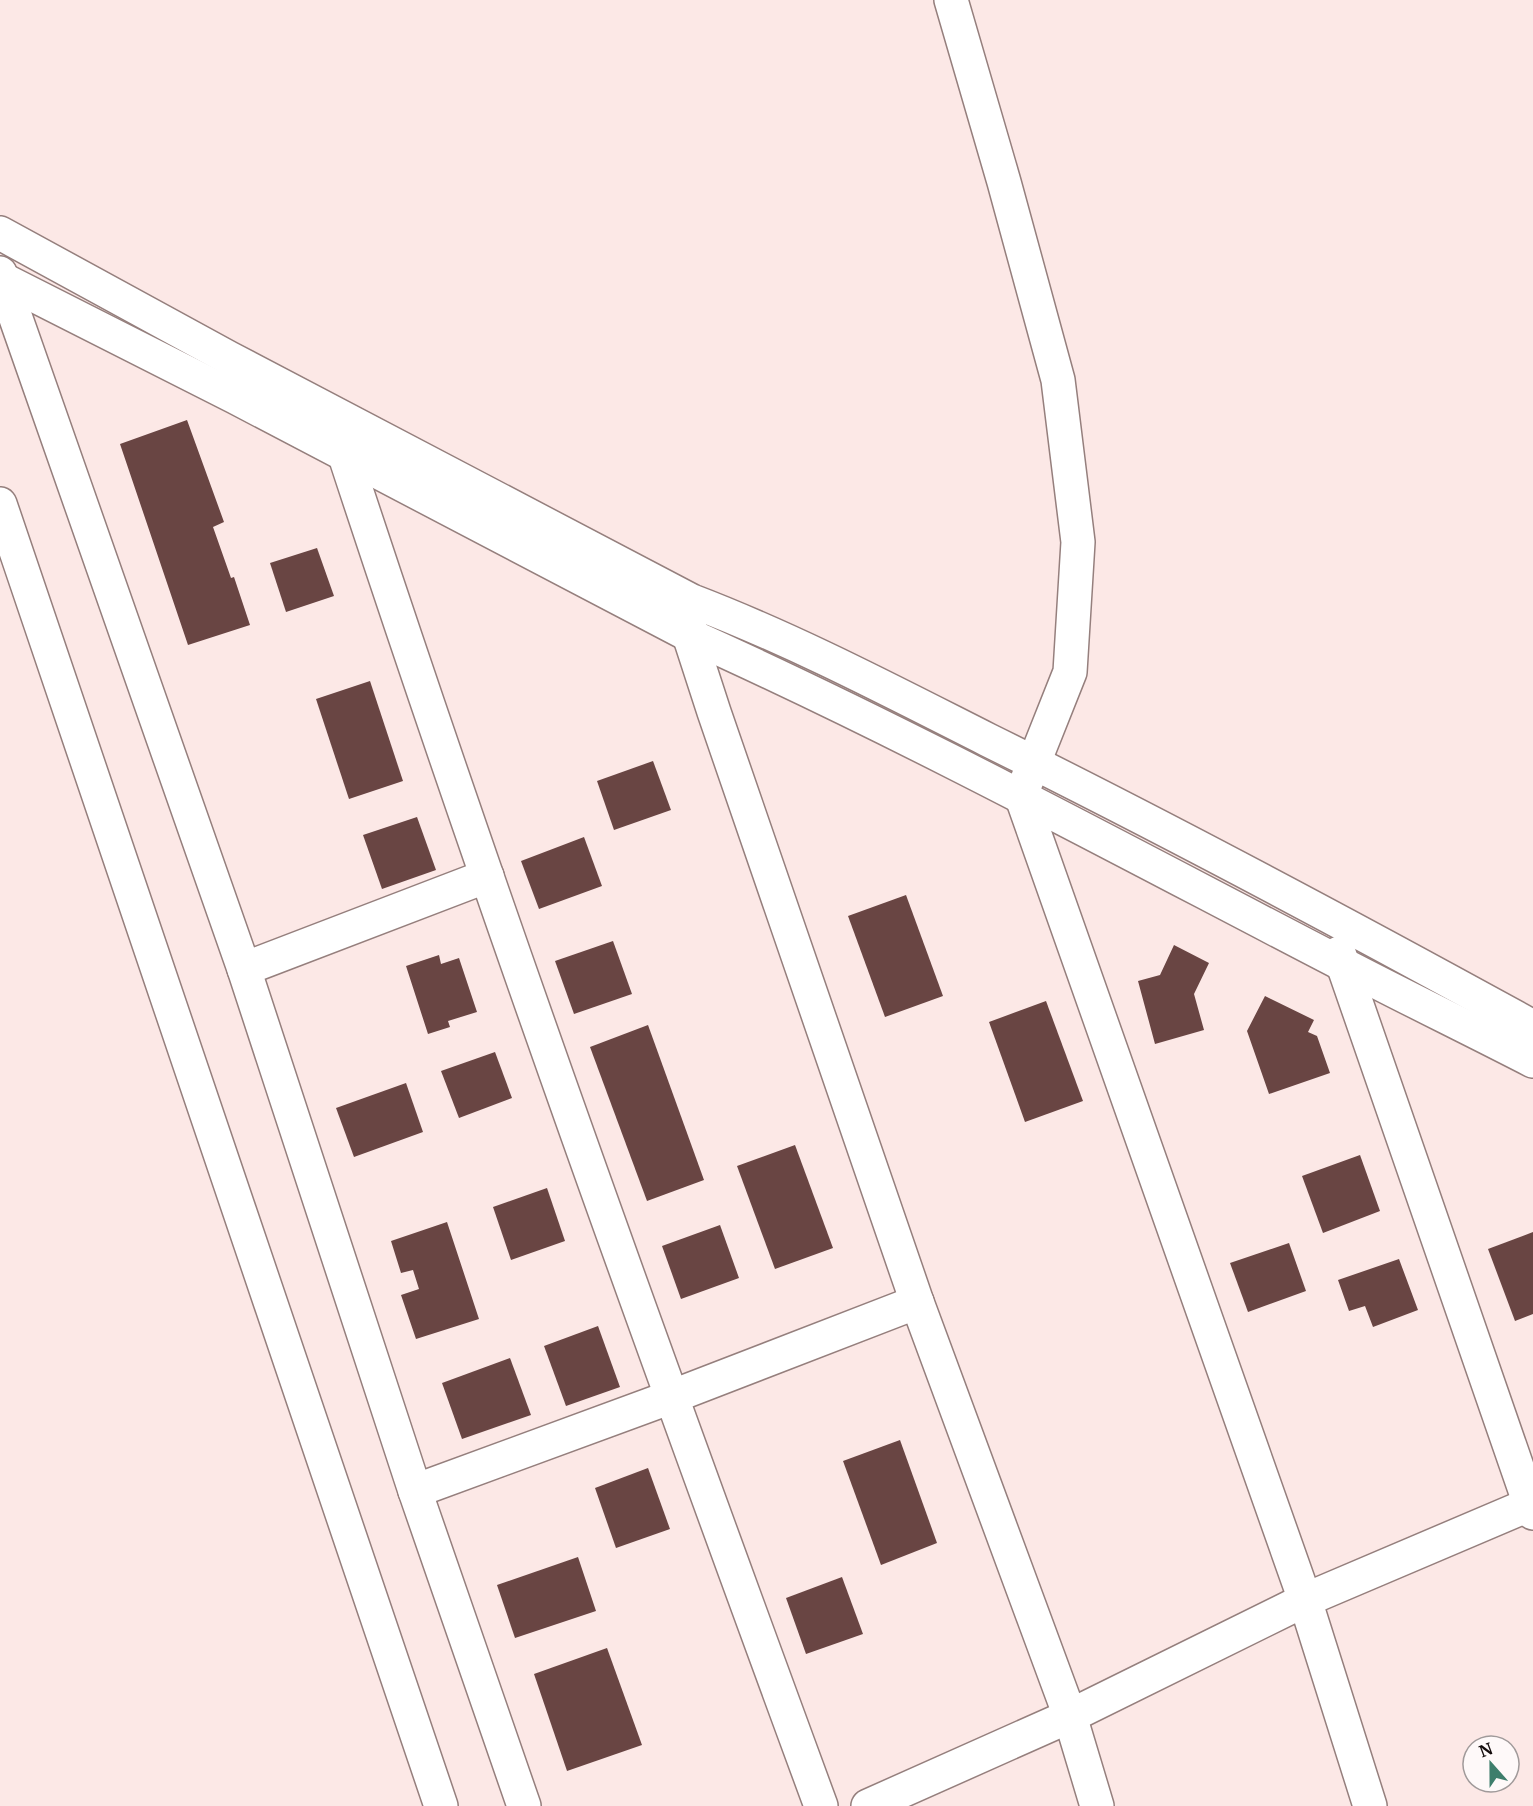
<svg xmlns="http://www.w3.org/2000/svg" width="1533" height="1806" viewBox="0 0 1533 1806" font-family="Merriweather,serif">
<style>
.building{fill:#694543}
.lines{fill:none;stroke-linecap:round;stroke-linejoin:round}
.minor-casing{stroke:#957f7d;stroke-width:36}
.minor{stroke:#fff;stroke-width:33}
</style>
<rect width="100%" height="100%" fill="#fce8e6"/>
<g class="building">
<path d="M187,420L224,522L213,527L231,578L234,577L250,625L188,645L120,444Z"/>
<path d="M317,548L334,596L286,612L270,563Z"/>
<path d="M370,681L403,781L349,799L316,699Z"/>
<path d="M653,761L671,810L614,830L597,781Z"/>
<path d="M417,817L436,870L382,889L363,835Z"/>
<path d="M584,837L602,886L539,909L521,861Z"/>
<path d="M906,895L943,996L885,1017L848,916Z"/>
<path d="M613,941L632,994L574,1014L555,961Z"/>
<path d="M1174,945L1209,963L1194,994L1204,1030L1155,1044L1138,981L1160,975Z"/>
<path d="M439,955L441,964L459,958L477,1012L448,1021L450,1027L428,1034L406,966Z"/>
<path d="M1265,996L1314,1020L1308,1032L1317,1036L1330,1073L1269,1094L1247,1031Z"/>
<path d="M1046,1001L1083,1101L1025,1122L989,1022Z"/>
<path d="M648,1025L704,1180L647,1201L590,1047Z"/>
<path d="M495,1052L512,1098L459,1118L441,1071Z"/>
<path d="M406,1083L423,1132L354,1157L336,1108Z"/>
<path d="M795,1145L833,1248L775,1269L737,1166Z"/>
<path d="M1360,1155L1380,1211L1323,1233L1302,1176Z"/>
<path d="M547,1188L565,1241L511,1260L493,1207Z"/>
<path d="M447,1222L479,1319L416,1339L401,1295L419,1289L413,1270L401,1273L391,1241Z"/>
<path d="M720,1225L739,1278L681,1299L662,1246Z"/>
<path d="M1533,1232V1314L1515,1321L1488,1249Z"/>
<path d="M1289,1243L1306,1291L1248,1312L1230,1263Z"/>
<path d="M1399,1259L1418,1310L1373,1327L1365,1306L1349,1311L1338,1280Z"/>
<path d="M598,1326L620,1387L566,1406L544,1346Z"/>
<path d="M510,1358L531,1415L462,1439L442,1383Z"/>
<path d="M900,1440L937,1543L881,1565L843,1461Z"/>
<path d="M648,1468L670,1529L616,1548L595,1488Z"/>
<path d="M578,1557L596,1611L515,1638L497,1585Z"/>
<path d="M842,1577L863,1634L806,1654L786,1598Z"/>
<path d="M607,1648L642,1745L567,1771L534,1674Z"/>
</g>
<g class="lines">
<defs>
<g id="minor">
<path d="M951,0L1004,182L1058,380L1078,542L1070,672L1021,795L1305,1600L1370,1806"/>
<path d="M0,233L229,358L692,601C794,640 891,691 988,740C1172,831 1353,928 1533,1027"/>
<path d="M0,273L244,969L415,1491L524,1806"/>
<path d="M0,278L235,397L689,635C911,735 1126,852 1342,964C1405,997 1469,1028 1533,1061"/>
<path d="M347,442L345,454L347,462C495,913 657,1360 821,1806"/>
<path d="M0,504L441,1806"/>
<path d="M690,620L689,635L714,712L917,1302L1070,1716L1097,1806"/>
<path d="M1339,953L1533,1513"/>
<path d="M244,969L487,876"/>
<path d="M415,1491L671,1397L917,1302"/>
<path d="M868,1806L1070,1716L1305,1600L1533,1503"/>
</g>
</defs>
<use href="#minor" class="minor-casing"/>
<use href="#minor" class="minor"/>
</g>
<g transform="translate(1491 1764) rotate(339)"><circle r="28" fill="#fef9f9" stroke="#a09a9a" stroke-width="1.5"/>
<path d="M0-4.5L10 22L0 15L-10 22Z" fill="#3e7e6c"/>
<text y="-9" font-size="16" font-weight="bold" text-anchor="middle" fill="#130b0b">N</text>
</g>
</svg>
